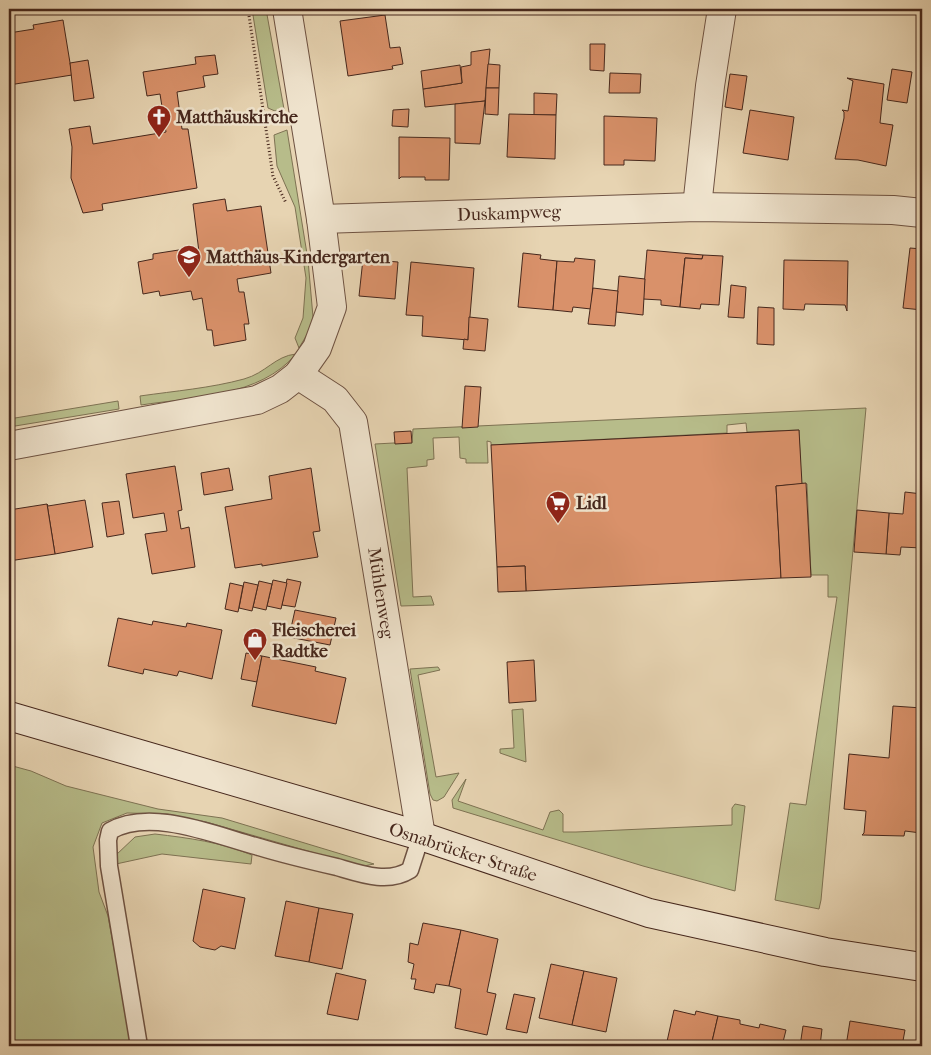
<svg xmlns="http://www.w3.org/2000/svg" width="931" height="1055" viewBox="0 0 931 1055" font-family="'IM FELL French Canon',serif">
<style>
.green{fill:#b7bc8a;stroke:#7e7253}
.building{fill:#d9916a;stroke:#46271c}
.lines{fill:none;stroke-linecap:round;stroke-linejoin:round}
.service-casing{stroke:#6e5242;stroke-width:19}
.minor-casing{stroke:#6e5242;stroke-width:30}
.secondary-casing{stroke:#46271c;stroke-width:30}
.path{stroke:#46271c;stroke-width:3;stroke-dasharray:1 2.5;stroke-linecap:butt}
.service{stroke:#efe3cd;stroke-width:16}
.minor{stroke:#efe3cd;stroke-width:28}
.secondary{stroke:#efe3cd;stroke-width:28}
.labels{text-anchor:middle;stroke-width:5;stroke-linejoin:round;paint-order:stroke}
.poi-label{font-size:18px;font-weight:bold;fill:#46271c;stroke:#efe3cd;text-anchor:start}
.street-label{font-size:18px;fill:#46271c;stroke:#efe3cd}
</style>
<rect width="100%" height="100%" fill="#e7d4b2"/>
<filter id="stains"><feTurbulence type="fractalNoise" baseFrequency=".004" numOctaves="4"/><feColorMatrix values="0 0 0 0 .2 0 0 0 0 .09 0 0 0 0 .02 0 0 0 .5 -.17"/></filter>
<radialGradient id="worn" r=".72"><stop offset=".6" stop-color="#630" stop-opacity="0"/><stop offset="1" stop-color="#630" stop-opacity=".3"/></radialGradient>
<g class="green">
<path d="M252,9H266L284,109L275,111L268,108Z"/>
<path d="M287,130L308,260L313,317L309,331L299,348L295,338L303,318L306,278L295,207L277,166L274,135Z"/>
<path d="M296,354C260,397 193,397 141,405L140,396C175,391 211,388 244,379C266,373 275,356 296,354Z"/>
<path d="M118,401L119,409L9,427V419Z"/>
<path d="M866,408L821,900L819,909L775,900L790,803L806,805L837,597H828V575H811L807,484L801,483L799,430L747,432L746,423L727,425V433L491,445V442L487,441L488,463H466V459L460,458L459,437L433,438L434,459L427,460V466L407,468L413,597L431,596L434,605L401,606L375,444L412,442L413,429Z"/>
<path d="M438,667L440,670L418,675L436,777L459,773L444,797L437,801L433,800L430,794L410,669Z"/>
<path d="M523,709L526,762L500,753V749L514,748L512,710Z"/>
<path d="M9,765L31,771L66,786L158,809L222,818L374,864L364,866L346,862L206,822L167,814L127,813L102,823L93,847L99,892L108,916L132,1046H9Z"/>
<path d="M466,779L458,801L543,830L550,812L559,810L563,814V832H576L732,825V808L735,804L745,806L735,891L643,866L453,808L452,800Z"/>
<path d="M155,834C189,838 220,842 252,855L251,864L162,854L116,864V855L135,837Z"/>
</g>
<g class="building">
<path d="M772,9H800L799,13Z"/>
<path d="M385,15L390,48L400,47L403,64L392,66L393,69L348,76L340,21Z"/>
<path d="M63,20L72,75L9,85V33L34,29L33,25Z"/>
<path d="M590,44H605L604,71L590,70Z"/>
<path d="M490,49L485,101L425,107L423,89L462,83L461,67L471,65V52Z"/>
<path d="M215,55L218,74L203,76L205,87L177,92L182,129H188L197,188L102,204L103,210L83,213L71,178L72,147L69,129L90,126L93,144L166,132L160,94L147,96L143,72L196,64L195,57Z"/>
<path d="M88,60L94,98L74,101L70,63Z"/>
<path d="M488,64L500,65L499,88H486Z"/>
<path d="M460,65L462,83L423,89L421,71Z"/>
<path d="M892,69L912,72L907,103L887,100Z"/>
<path d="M610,73L641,74L640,93H609Z"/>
<path d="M730,74L747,76L742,110L725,107Z"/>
<path d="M847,78L884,84L880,123L893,125L886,166L858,160L835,159L844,118V112L842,110L848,111L853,81Z"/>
<path d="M486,88H499L498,115L485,114Z"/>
<path d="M534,93L557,94L556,115H534Z"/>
<path d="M485,101L480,144L455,143V104Z"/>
<path d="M409,109L408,127L392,126L393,110Z"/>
<path d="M750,110L794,117L788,160L743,153Z"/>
<path d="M509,114L556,115L555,159L507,157Z"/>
<path d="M604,116L657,118L655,161L624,160V165H604Z"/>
<path d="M399,137L450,138L449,180H425V177H401L399,179Z"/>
<path d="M225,199L227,211L261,206L271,273L237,279L239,292H244L249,324H244L246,340L214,346L212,330H207L202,298L193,300L191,291L160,296L159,291L143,294L138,262L153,259V254L185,249V254L199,252L193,204Z"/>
<path d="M910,248L922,249V310L903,308Z"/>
<path d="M647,250L703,255L702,259L685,258L680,307L661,305V300L643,299Z"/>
<path d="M523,253L541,255L540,259L557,261L553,310L518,307Z"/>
<path d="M703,255L723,256L719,305L701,304L700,309L680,307L685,258L702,259Z"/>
<path d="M575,258L595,260L591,309L573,307L572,312L553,310L557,261L574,262Z"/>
<path d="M363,259L398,262L395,299L359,296Z"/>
<path d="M784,260L848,261L847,311L845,305L805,304L804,310L783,309Z"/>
<path d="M411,262L474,268L468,340L422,336L423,316L406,315Z"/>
<path d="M619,276L645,279L643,315L616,312Z"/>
<path d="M731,285L746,287L744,318L728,317Z"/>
<path d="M593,288L618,291L615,326L588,324Z"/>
<path d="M758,307L774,308V345L757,344Z"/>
<path d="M469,317L488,319L485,351L463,349L464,339L468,340Z"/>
<path d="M465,386L481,387L478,427L462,428Z"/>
<path d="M922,407V438H918Z"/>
<path d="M799,430L802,484L776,486L781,578L526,591L525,566L497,567L491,445Z"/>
<path d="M411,431L412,443L395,444L394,432Z"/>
<path d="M175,466L182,510L178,511L181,529L189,527L195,567L152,574L145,534L167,531L164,513L133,518L126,474Z"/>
<path d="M229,468L233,490L204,495L201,473Z"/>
<path d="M311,468L320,531L313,532L318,557L262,566V564L235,568L225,507L272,499L269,476Z"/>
<path d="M806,483L811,577L781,578L776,486Z"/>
<path d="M905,492L922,494V548L901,547L900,555L886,554L889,513L903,514Z"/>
<path d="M85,500L93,547L55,554L47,504L48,506Z"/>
<path d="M119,501L124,534L107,537L102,503Z"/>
<path d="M47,504L55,554L9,561V510Z"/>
<path d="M857,510L889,513L886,554L854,552Z"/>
<path d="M525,566L526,591L498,592L497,567Z"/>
<path d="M287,579L301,582L295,607L282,605Z"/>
<path d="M273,580L287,583L281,609L267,606Z"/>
<path d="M259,581L272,584L266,610L253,607Z"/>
<path d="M244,582L258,585L252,611L239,608Z"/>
<path d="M230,583L243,586L238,612L225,609Z"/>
<path d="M295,610L336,618L330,645L289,637Z"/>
<path d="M118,618L152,625L153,621L186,627L187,623L222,630L212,679L179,671L177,676L144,669L143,674L108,666Z"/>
<path d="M246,653L262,656L257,682L241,679Z"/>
<path d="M262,656L316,667L315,671L346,678L336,724L252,706Z"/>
<path d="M534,660L536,701L509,703L507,662Z"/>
<path d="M893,706L922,708L921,833L905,831L904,836L862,835L864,833L866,811L844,809L849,754L889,758Z"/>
<path d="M203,889L245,898L235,949L221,946L215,950L200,947L193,941Z"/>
<path d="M286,901L319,908L309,962L275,956Z"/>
<path d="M319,908L353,914L342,969L309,962Z"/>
<path d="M423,923L461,930L449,986L436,984L434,993L414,989L416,979H411L414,964L408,962L410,943L418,945Z"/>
<path d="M461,930L498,939L487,992L496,994L487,1035L455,1028L461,989L449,986Z"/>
<path d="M551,964L584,971L572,1025L539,1018Z"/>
<path d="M584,971L617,978L606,1032L572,1025Z"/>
<path d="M336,973L366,980L358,1020L327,1014Z"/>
<path d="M514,994L535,998L527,1033L506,1029Z"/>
<path d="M674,1010L695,1015L696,1011L718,1016L711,1046H666Z"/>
<path d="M718,1016L740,1020V1024L759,1028L760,1024L786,1030L782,1046H711Z"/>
<path d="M850,1021L905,1030L902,1046H846Z"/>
<path d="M803,1026L822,1029L820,1046H800Z"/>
</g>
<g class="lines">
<defs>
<path id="service" d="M139,1046L109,866L108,840L110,831C151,807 217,836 259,847C285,855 311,861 337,867C361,874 388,884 410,870L421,836"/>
<g id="minor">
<path d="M697,207L710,86L722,9"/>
<path d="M321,219L697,207L893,210L922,213"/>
<path d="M298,375L335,399L353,422L421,836"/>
<path d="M9,446L257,400L280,389L298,375L317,348L332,307L321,219L287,9"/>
</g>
<path id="secondary" d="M9,716L421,836L649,913L825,952L922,967"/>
</defs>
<use href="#service" class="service-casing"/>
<use href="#minor" class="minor-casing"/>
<use href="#secondary" class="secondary-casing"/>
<path class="path" d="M248,9L273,176L286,203"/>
<use href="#service" class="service"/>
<use href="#minor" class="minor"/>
<use href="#secondary" class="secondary"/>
</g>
<defs>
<symbol id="church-pin" viewBox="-11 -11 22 30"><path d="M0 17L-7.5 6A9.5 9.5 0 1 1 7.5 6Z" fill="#8f2418" stroke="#efe3cd"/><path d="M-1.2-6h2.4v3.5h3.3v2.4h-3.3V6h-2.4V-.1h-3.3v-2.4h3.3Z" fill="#fff"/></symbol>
<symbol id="school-pin" viewBox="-11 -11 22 30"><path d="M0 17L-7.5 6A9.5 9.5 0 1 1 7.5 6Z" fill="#8f2418" stroke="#efe3cd"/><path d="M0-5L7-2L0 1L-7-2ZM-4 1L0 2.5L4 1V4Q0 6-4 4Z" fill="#fff"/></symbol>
<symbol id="supermarket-pin" viewBox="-11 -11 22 30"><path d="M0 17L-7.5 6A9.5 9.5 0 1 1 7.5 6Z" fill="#8f2418" stroke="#efe3cd"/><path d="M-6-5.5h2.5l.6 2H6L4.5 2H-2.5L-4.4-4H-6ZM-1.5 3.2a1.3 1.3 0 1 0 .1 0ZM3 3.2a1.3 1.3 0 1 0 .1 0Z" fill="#fff"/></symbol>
<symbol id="shop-pin" viewBox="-11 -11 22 30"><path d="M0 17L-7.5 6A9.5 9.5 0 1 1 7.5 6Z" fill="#8f2418" stroke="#efe3cd"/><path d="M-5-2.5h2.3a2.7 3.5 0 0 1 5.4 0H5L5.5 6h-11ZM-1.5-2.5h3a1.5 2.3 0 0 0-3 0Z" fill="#fff"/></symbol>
</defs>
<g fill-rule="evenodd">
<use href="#church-pin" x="145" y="103" width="28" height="38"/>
<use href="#school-pin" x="175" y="243" width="28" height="38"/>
<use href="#supermarket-pin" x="544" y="489" width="28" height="38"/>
<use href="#shop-pin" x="241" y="626" width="28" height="38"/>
</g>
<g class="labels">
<g class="poi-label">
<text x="176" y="123">Matthäuskirche</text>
<text x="206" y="263">Matthäus-Kindergarten</text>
<text x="576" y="509">Lidl</text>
<text x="272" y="636">Fleischerei<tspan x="272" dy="21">Radtke</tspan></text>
</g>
<g class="street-label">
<text transform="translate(509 213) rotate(-2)" y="6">Duskampweg</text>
<text transform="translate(381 593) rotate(81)" y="6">Mühlenweg</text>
<text transform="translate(463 852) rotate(18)" y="6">Osnabrücker Straße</text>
</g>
</g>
<rect width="931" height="1055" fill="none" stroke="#e7d4b2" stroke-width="30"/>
<rect x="10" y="10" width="911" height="1035" fill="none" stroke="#46271c" stroke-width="2.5"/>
<rect x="15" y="15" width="901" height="1025" fill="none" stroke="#46271c"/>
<rect width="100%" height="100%" filter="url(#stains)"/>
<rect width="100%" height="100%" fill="url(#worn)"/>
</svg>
